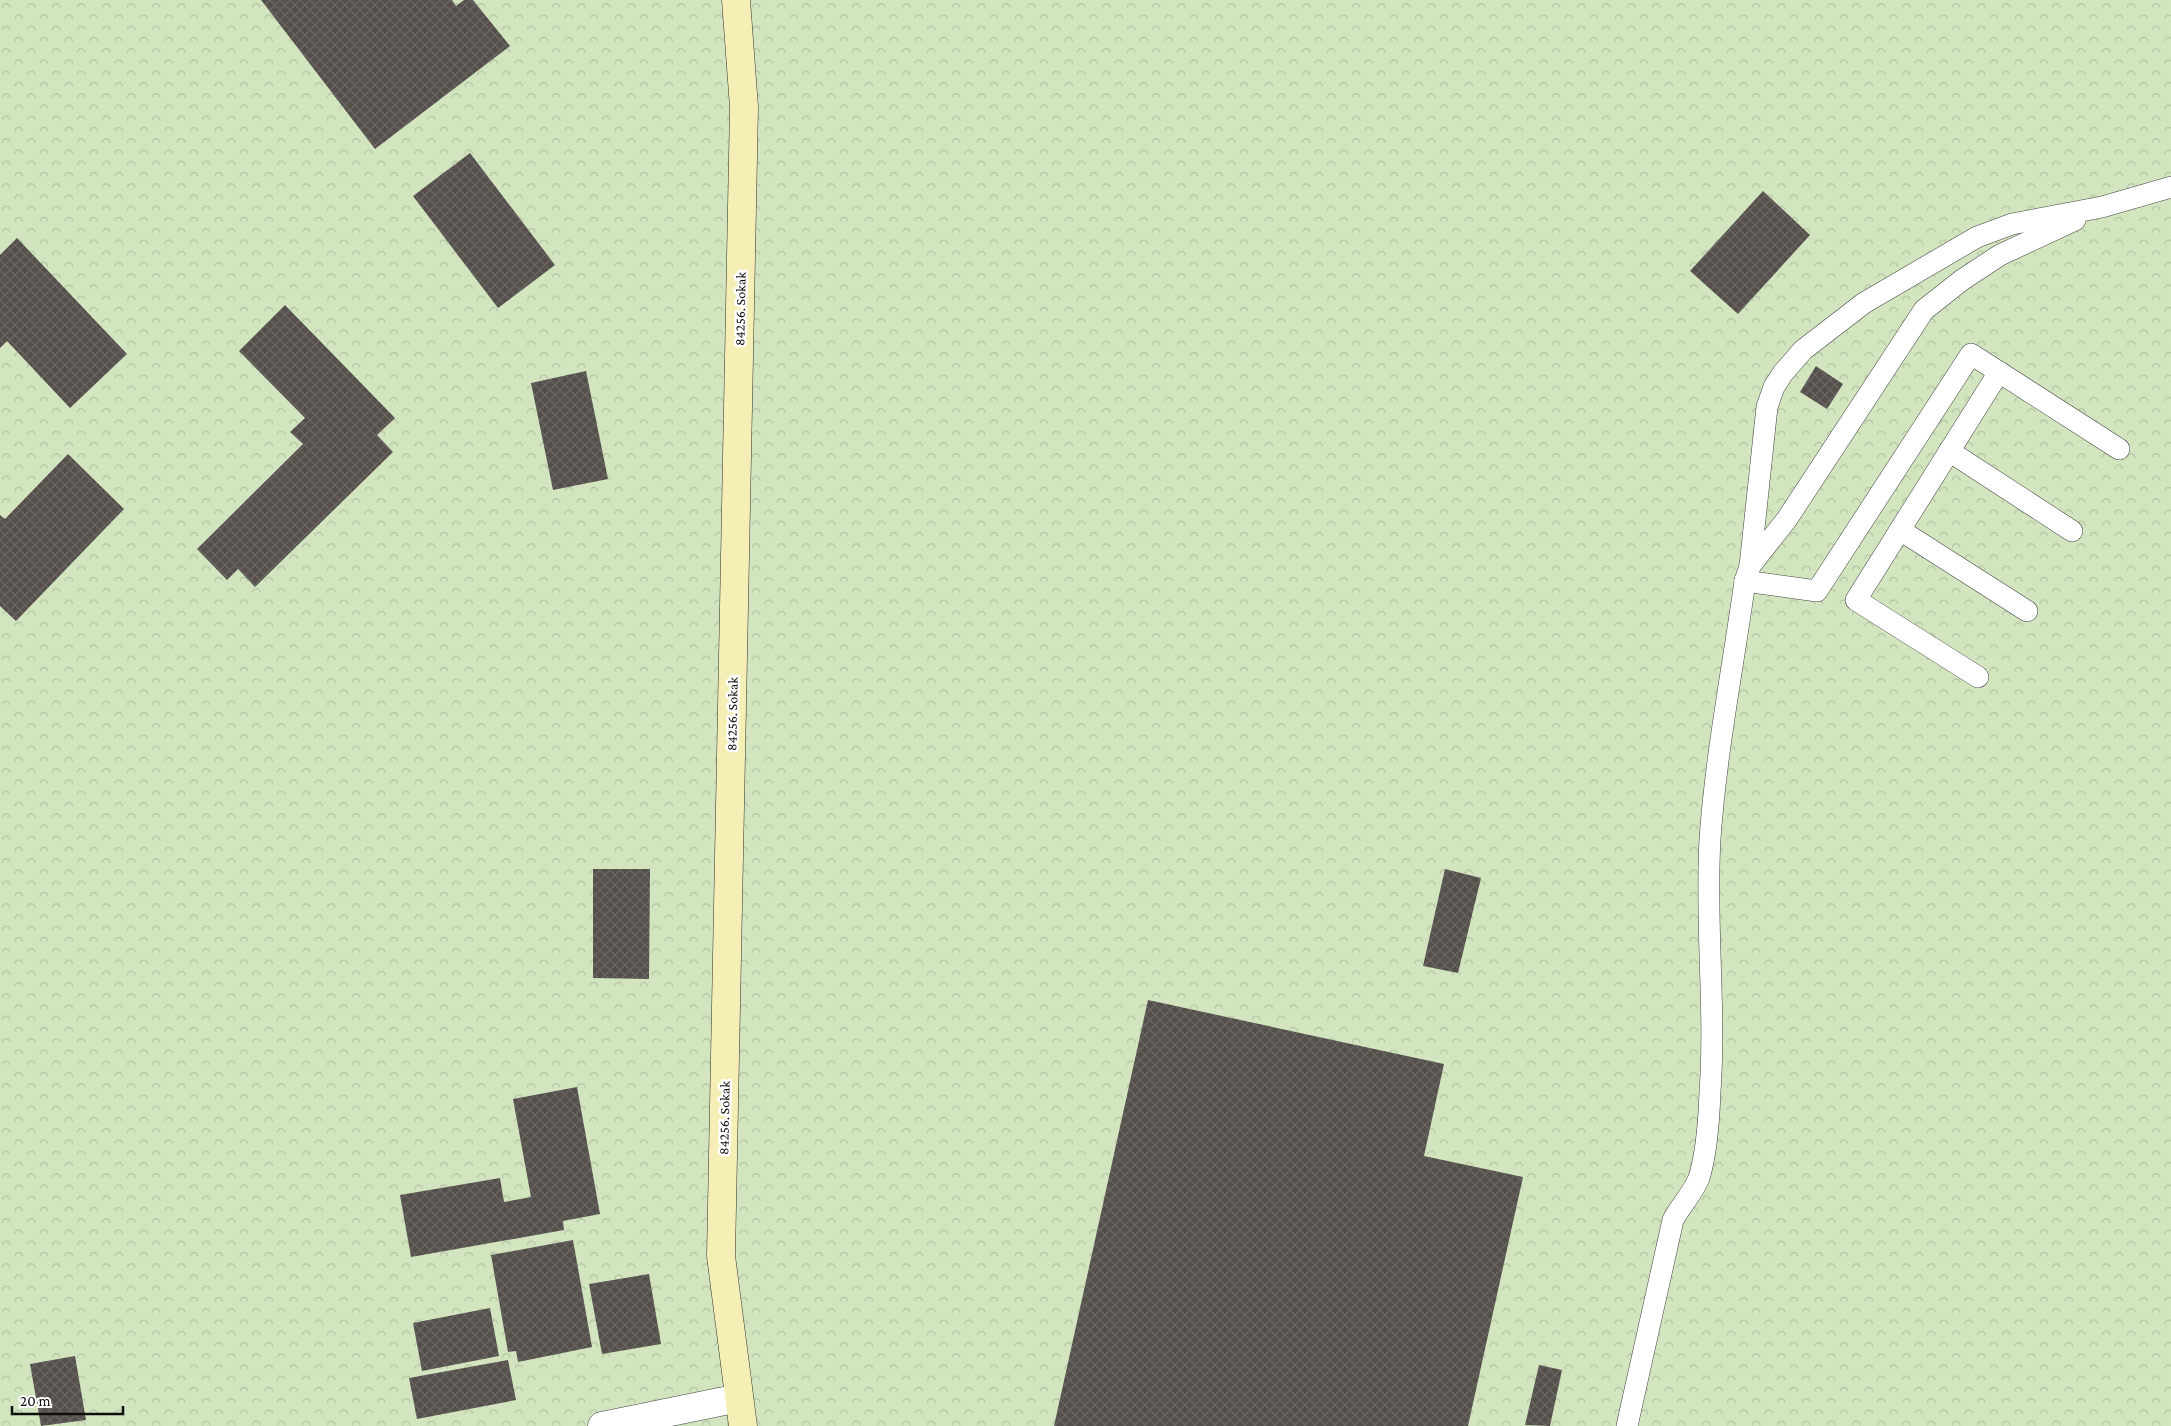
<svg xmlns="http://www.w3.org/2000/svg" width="2171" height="1426" viewBox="0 0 2171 1426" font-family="'Crimson Pro',serif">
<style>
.park{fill:url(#park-crowns)}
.building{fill:url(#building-cross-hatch)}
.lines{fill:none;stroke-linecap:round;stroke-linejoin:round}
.lane-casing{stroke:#424242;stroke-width:22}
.street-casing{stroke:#424242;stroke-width:29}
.secondary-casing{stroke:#313131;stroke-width:29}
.lane{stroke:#fff;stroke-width:21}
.street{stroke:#fff;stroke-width:28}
.secondary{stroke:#f6efb5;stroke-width:28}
.labels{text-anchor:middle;stroke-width:5;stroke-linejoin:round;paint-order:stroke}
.street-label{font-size:14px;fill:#0f0f0f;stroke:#fff}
</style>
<defs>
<pattern id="park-crowns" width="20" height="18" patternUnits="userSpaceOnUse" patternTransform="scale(1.25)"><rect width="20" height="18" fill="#d2e5bf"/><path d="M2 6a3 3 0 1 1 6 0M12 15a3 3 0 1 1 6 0" fill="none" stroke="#b3c3a3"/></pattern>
<pattern id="building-cross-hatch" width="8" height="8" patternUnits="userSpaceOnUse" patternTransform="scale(1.25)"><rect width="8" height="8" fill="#56504d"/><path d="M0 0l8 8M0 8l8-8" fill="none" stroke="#696562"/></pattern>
</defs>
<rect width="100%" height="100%" fill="#fdfbf2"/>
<rect class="park" x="0" y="0" width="2171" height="1426"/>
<g class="building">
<path d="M261,0H452L456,6L464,0H473L510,46L375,149Z"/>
<path d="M470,153L555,265L498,308L413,196Z"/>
<path d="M1763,191L1810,235L1738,314L1690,271Z"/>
<path d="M17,238L127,354L70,408L7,341L0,348V255Z"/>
<path d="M285,305L395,418L377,435L393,452L255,587L238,569L227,580L197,549L303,444L290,432L305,418L239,351Z"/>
<path d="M1816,366L1843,384L1827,409L1800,392Z"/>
<path d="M586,371L608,479L553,490L531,383Z"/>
<path d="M68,454L124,509L16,621L0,606V515L5,519Z"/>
<path d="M593,869H650L649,979L593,978Z"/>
<path d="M1445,869L1481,878L1458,973L1423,966Z"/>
<path d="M1148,1000L1444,1064L1424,1156L1523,1177L1468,1426H1054Z"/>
<path d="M577,1087L600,1214L563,1221L564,1230L411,1257L400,1195L500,1178L504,1202L531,1197L513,1099Z"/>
<path d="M573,1240L592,1347L518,1362L516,1351L508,1352L491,1255Z"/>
<path d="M649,1274L661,1344L602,1354L589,1284Z"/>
<path d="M490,1308L499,1356L422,1371L413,1323Z"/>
<path d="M75,1356L86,1420L41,1426L30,1364Z"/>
<path d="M508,1360L516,1400L417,1419L409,1378Z"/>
<path d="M1539,1365L1562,1370L1550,1426L1525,1425Z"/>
</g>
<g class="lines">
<defs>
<g id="lane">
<path d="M1949,451L2072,531"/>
<path d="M1900,530L2027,611"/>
<path d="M1750,566L1787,519L1924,310L1962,280L2000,255L2075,220"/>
<path d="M1745,581L1817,591L1971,354L2119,449"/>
<path d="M1978,677L1856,600L1999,372"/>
<path d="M1627,1426L1673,1220C1681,1205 1693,1193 1699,1178C1707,1152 1709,1120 1710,1092C1716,1008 1705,924 1710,839C1716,753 1733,667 1745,581L1750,566L1767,407L1774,387L1783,373L1803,350L1864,303L1977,237L2012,224L2102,207L2171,187"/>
</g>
<path id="street" d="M602,1426L739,1398"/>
<path id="secondary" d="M736,0L744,107L721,1256L743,1426"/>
</defs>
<use href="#lane" class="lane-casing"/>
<use href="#street" class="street-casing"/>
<use href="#secondary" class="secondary-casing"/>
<use href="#lane" class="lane"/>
<use href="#street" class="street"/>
<use href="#secondary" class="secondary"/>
</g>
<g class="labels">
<g class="street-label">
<text transform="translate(740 309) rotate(-89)" y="5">84256. Sokak</text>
<text transform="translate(732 714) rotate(-89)" y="5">84256. Sokak</text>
<text transform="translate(724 1118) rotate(-89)" y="5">84256. Sokak</text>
</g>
</g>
<path d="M12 1406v8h111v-8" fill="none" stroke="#0f0f0f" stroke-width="2.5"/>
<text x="20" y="1406" font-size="15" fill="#0f0f0f" stroke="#ffffff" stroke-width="4" paint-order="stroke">20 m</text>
</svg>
